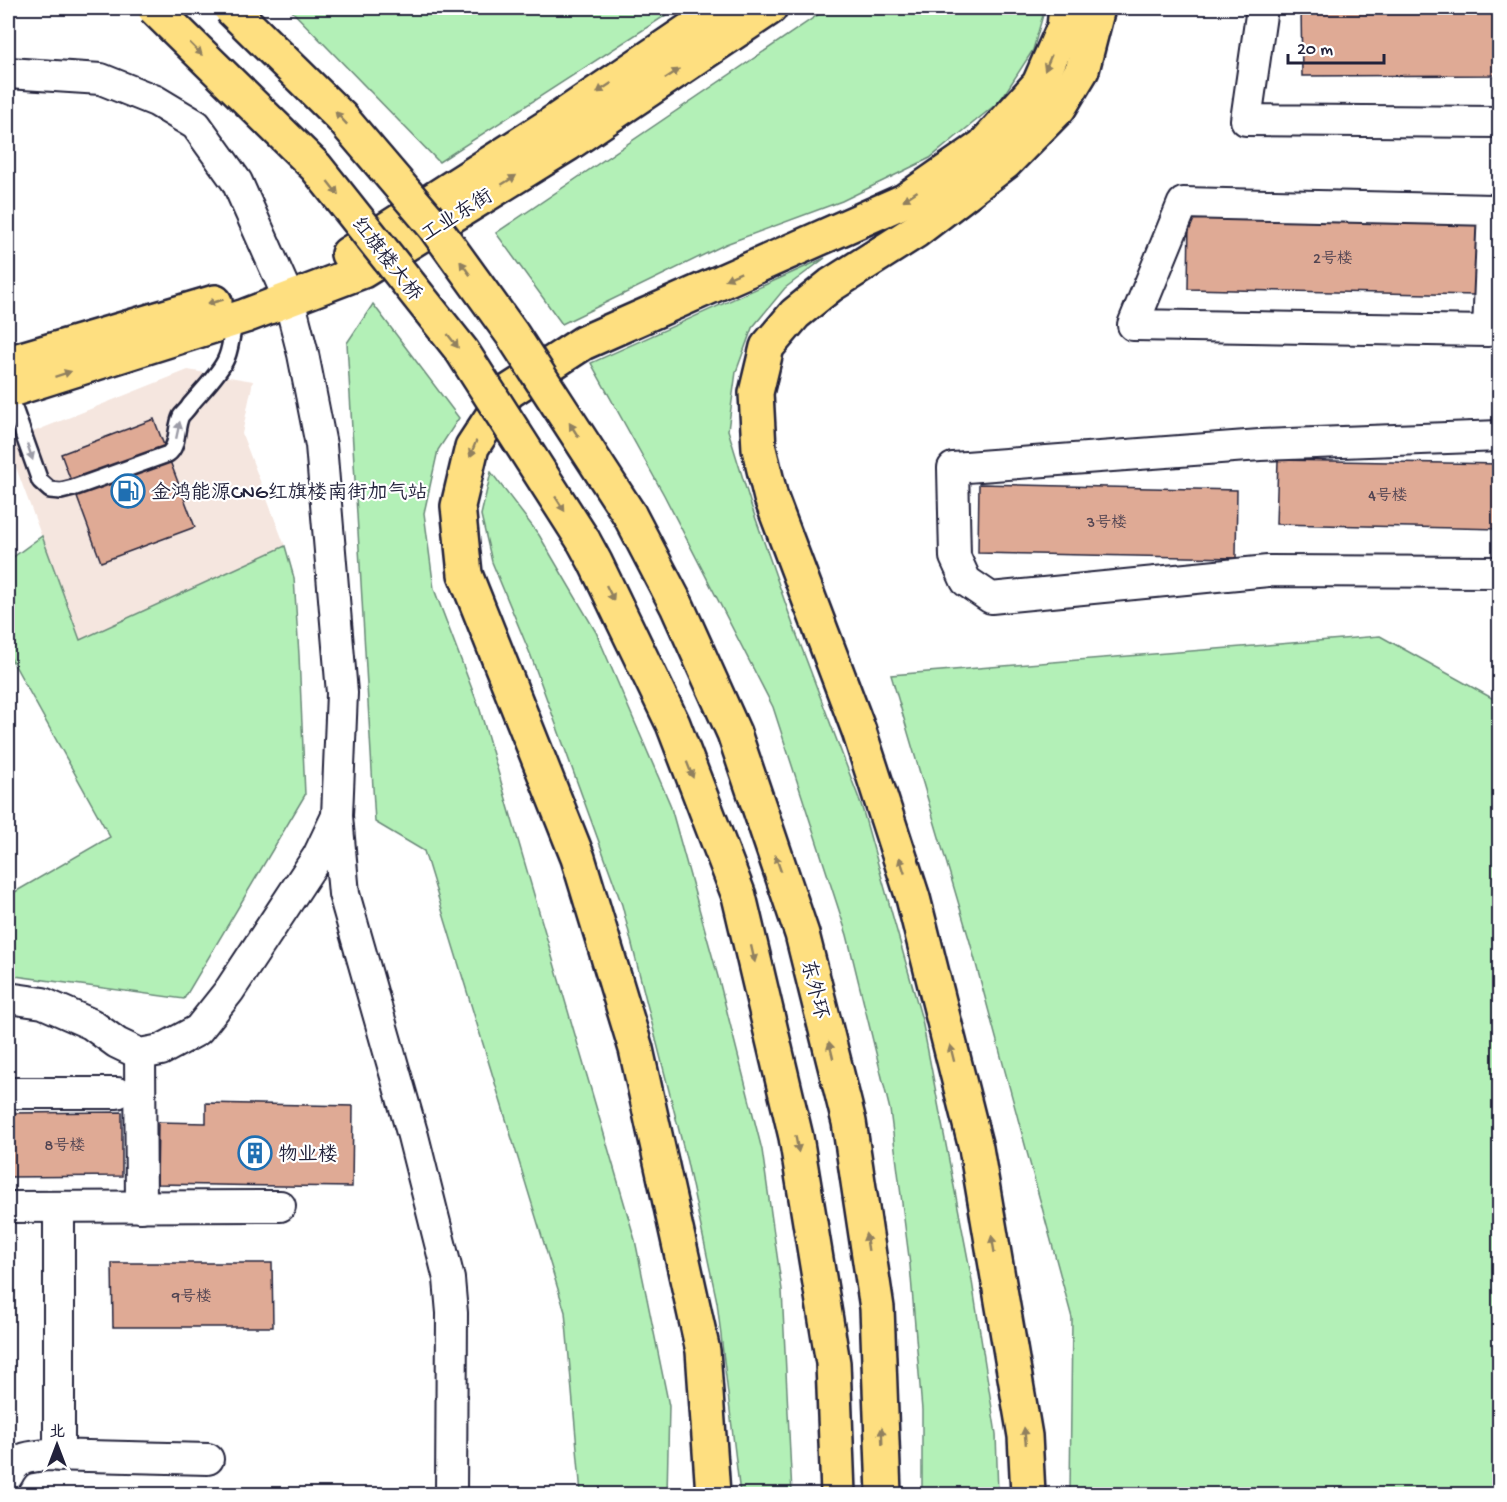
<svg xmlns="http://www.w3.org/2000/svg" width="1507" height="1502" viewBox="0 0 1507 1502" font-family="'Gochi Hand','LXGW WenKai TC',sans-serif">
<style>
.built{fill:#f5e6df}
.green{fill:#b3f0b7;stroke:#6a8979;stroke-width:1.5}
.building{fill:#dfaa95;stroke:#22223b;stroke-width:1.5}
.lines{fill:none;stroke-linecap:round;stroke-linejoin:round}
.service-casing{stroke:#22223b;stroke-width:20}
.minor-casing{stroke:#22223b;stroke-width:34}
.primary-casing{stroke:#22223b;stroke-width:38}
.trunk-casing{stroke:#22223b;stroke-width:38}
.service{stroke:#fff;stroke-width:15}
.minor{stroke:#fff;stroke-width:30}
.primary{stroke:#fedf80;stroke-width:33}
.trunk{stroke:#fedf80;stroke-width:33}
.trunk-bridge-casing{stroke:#22223b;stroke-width:38;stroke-linecap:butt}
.trunk-bridge{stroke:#fedf80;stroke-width:33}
.oneway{fill:#90805e}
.oneway2{fill:#9c9ca7}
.labels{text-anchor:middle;stroke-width:4.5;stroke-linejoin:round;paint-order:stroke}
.number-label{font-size:16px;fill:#514452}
.street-label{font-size:20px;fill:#22223b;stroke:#fff}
.poi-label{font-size:20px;fill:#22223b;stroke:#fff;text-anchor:start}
</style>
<rect width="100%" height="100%" fill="#fff"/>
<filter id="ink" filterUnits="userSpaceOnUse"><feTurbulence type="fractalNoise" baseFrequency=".0167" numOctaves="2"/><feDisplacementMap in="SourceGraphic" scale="12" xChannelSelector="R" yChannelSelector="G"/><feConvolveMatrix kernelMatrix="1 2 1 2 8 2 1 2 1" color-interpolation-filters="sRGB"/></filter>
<g filter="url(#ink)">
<path class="built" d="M188,370L253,381L242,434L285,546L80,640L8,446V442Z"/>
<g class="green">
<path d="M289,8H677L439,162Z"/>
<path d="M828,8H1045L1033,50L1000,101L930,158L842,201L726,244L562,324L496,233Z"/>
<path d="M825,258L785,288L752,328L736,372L728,430L751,505L793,625L861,804L922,1020L971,1275L996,1434L998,1494H922V1410L910,1265L890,1110L847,935L773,707L664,495L591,363Z"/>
<path d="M373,304L459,418L438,450L424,513L434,589L480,710L635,1240L669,1406L667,1494H581L565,1312L424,851L375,822L347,343Z"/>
<path d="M491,472L539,535L596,632L670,804L720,984L762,1150L782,1290L792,1494H740L717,1302L687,1162L622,905L531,656L492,562L481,515Z"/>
<path d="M42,536L80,640L285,546L294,578L299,655L305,795L184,999L8,975V896L110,837L8,653V561Z"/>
<path d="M1380,636L1499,702V1494H1070L1072,1318L970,942L891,675Z"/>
</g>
<g class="building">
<path d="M1301,8H1500V75L1302,76Z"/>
<path d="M1189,218L1478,225L1476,295L1188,289Z"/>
<path d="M154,419L195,527L101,562L61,454Z"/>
<path d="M1278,460L1500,464V529L1276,524Z"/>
<path d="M979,484L1237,490L1236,558L978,553Z"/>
<path d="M206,1103L353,1106L352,1187L157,1184L158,1122L206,1123Z"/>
<path d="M122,1112V1176L8,1177V1113Z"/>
<path d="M112,1263H272L273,1327H113Z"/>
</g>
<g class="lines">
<defs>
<path id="service" d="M8,399L15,411L40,481L50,490L61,491L73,488L168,454C179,446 175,428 181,416C184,412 188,409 190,405C201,392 218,375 225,361C232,348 230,334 236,321"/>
<g id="minor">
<path d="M1262,8L1246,120L1500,122"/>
<path d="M8,73L101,79L156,101L196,125L237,182L289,299L303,354L321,445L342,693L337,816L344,894L413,1136L449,1279L452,1313L451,1494"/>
<path d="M1493,210L1488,331L1133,325L1183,203L1493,210L1500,211"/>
<path d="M1500,436L1260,445L953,468L955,557L966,581L991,598L1268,571L1500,572"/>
<path d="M8,998L43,1003L91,1024L117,1043L140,1054L161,1050L198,1030L229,991L318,856L337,816"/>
<path d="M140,1054L141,1207"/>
<path d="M8,1093H117"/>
<path d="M8,1207L280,1206"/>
<path d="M59,1207V1456"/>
<path d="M8,1475C18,1456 29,1457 48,1455L208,1459"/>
</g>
<g id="primary">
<path d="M348,254L547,127L722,8"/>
<path d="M8,363L215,302"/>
<path d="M8,391L245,316L363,271L568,144L770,8"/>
<path d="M713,1494L703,1351L636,1049L578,858L465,574L458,506L472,447L508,392L583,343L904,201L983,146L1039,84L1064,27L1066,8"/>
<path d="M1028,1494L1025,1436L976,1148L913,898L859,731L771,498L759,449L756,393L767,347L795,314L831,285L916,231L1005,163L1059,108L1082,70L1098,8"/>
</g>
<g id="trunk">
<path d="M629,514L677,606L734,733L802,934L849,1122L877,1308L884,1494"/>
<path d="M583,540L595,562L673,724L739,896L796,1137L833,1363L838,1494"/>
</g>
</defs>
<use href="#service" class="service-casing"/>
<use href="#minor" class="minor-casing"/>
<use href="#primary" class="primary-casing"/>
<use href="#trunk" class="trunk-casing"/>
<use href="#service" class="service"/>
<use href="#minor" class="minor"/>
<use href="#primary" class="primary"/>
<use href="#trunk" class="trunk"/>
<defs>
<g id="trunk-bridge">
<path d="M154,8L316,167L462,351L583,540"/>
<path d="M230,8L341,117L434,226L512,334L629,514"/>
</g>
</defs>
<use href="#trunk-bridge" class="trunk-bridge-casing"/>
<use href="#trunk-bridge" class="trunk-bridge"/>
</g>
<defs><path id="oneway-solid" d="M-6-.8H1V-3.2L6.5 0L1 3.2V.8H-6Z" transform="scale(1.5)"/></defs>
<g class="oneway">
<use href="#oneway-solid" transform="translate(196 49) rotate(45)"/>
<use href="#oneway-solid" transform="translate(1048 63) rotate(113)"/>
<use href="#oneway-solid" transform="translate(672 74) rotate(-34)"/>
<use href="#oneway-solid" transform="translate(604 88) rotate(146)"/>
<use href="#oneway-solid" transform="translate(341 118) rotate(-133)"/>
<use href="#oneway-solid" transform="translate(509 180) rotate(-32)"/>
<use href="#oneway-solid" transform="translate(333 188) rotate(52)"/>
<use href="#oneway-solid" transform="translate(910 196) rotate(147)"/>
<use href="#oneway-solid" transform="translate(465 268) rotate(-126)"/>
<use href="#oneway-solid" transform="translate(733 276) rotate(156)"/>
<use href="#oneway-solid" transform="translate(215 302) rotate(164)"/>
<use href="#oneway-solid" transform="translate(453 341) rotate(52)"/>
<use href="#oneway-solid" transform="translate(63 374) rotate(-18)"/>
<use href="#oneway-solid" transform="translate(574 430) rotate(-123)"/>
<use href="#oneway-solid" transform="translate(473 449) rotate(112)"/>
<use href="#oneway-solid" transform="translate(560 504) rotate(57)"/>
<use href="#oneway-solid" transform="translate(610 593) rotate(64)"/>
<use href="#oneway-solid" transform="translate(690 770) rotate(69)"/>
<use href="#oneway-solid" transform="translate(778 863) rotate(-109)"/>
<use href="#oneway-solid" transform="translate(902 865) rotate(-108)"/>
<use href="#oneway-solid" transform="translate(753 954) rotate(77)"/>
<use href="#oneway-solid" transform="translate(831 1050) rotate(-104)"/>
<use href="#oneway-solid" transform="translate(952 1053) rotate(-104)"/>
<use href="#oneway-solid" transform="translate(797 1144) rotate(80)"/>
<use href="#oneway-solid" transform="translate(867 1242) rotate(-99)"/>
<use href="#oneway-solid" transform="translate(993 1244) rotate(-100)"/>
<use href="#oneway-solid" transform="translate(882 1436) rotate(-92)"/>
<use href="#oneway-solid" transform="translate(1025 1436) rotate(-96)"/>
</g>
<g class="oneway2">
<use href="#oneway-solid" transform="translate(178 430) rotate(-78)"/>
<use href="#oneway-solid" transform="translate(30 452) rotate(71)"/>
</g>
</g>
<defs>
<symbol id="fuel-ring" viewBox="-11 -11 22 22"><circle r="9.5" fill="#fff" stroke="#1f6fb2" stroke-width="1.5"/><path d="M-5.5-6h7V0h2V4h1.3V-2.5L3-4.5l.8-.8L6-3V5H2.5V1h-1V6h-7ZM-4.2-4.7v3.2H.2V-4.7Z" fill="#1f6fb2"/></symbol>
<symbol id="building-ring" viewBox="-11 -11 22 22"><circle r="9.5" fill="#fff" stroke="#1f6fb2" stroke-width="1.5"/><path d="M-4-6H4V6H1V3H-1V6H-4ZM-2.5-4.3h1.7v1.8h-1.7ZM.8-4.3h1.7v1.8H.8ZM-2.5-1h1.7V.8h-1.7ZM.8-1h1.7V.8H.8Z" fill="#1f6fb2"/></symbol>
</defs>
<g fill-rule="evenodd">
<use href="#fuel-ring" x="109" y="472" width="38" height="38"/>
<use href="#building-ring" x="236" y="1134" width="38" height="38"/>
</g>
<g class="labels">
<g class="number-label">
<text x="1333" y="263">2号楼</text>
<text x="1388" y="500">4号楼</text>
<text x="1107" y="527">3号楼</text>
<text x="65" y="1150">8号楼</text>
<text x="192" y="1301">9号楼</text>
</g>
<g class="street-label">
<text transform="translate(456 214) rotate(-32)" y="7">工业东街</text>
<text transform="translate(388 258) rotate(52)" y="7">红旗楼大桥</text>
<text transform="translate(816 989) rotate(76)" y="7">东外环</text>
</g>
<g class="poi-label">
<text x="151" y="498">金鸿能源CNG红旗楼南街加气站</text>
<text x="278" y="1160">物业楼</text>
</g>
</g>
<rect width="1507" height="1502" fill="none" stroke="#fff" stroke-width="30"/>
<rect x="15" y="15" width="1477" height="1472" fill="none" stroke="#22223b" stroke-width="2" filter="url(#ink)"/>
<g transform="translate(57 1445)" stroke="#ffffff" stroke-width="4.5" paint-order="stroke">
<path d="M0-4.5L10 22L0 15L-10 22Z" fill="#22223b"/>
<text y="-9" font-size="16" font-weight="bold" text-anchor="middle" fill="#22223b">北</text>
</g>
<path d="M1288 54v9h96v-9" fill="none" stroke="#22223b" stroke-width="3"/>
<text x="1297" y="54" font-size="18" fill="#22223b" stroke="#ffffff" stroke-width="4.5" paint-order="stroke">20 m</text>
</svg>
